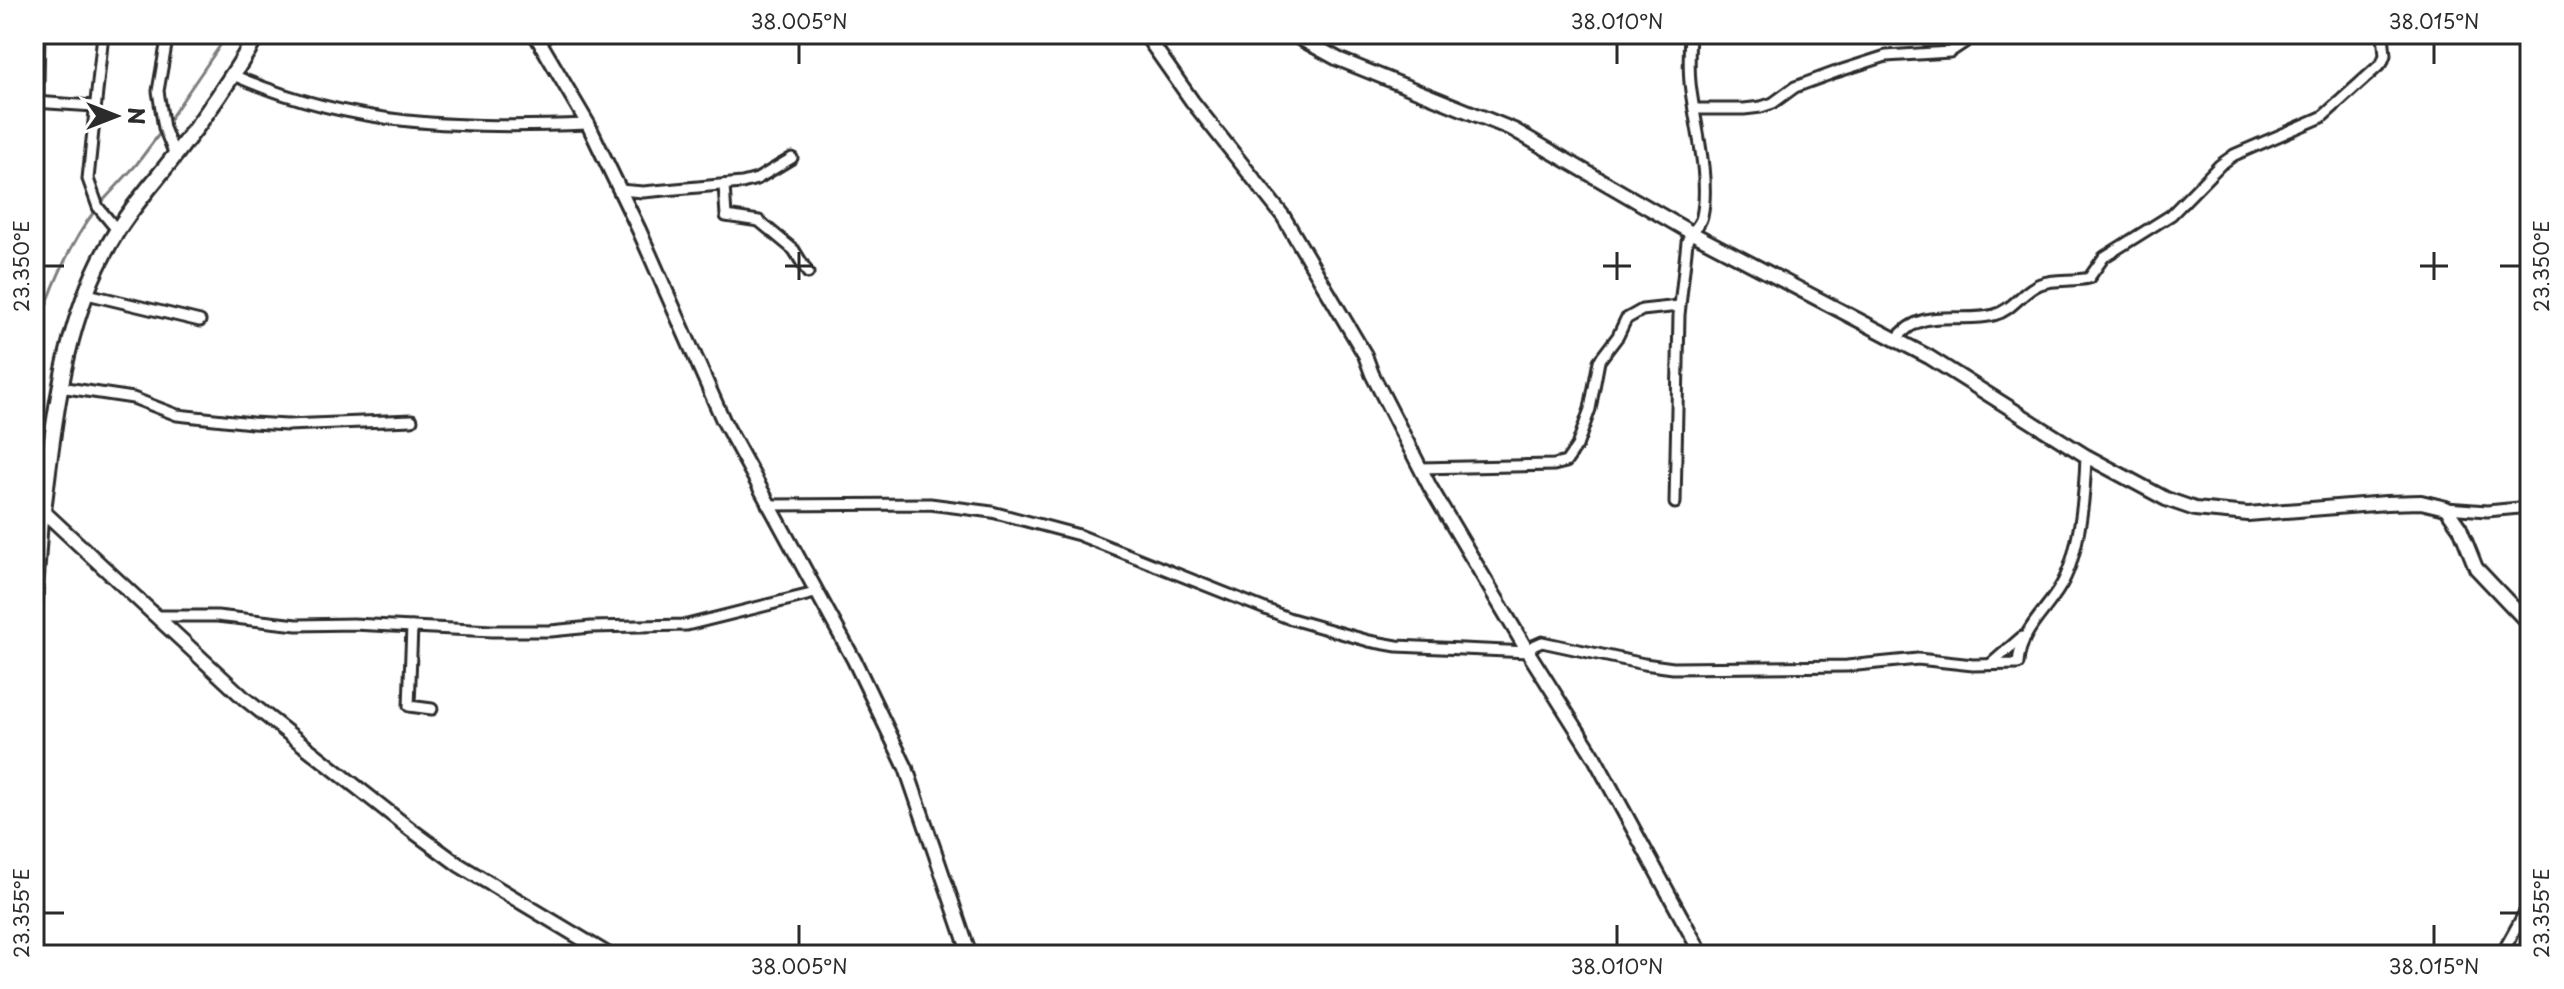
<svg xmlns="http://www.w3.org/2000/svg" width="2564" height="989" viewBox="0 0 2564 989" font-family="'Playpen Sans',sans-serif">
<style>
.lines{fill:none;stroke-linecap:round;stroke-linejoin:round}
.stream{stroke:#7e7e7e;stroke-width:3}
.minor-casing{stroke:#2b2b2b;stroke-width:15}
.tertiary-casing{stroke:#2b2b2b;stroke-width:18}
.secondary-casing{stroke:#2b2b2b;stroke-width:20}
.minor{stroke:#fff;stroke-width:9}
.tertiary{stroke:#fff;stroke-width:12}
.secondary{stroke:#fff;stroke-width:14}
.ticks{fill:none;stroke:#2b2b2b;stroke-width:3}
.neatline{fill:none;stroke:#2b2b2b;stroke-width:3}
.ticks-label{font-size:20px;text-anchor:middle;fill:#2b2b2b}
</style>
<rect width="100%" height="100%" fill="#fff"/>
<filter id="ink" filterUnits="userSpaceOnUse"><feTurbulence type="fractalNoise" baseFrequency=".0125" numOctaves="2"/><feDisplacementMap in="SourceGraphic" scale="16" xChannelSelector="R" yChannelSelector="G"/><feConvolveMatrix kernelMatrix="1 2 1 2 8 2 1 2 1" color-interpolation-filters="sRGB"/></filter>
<g filter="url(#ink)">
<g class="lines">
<g class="stream">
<path d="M167,123L228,34"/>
<path d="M101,203L136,165L163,129"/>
<path d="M34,340C49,295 67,247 96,209"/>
</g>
<defs>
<g id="minor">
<path d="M103,34L88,179L98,207L117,230"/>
<path d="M168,34L158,91L164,128L175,155"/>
<path d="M233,75C351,127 461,129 588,124"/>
<path d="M34,102L94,106"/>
<path d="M1694,109H1744L1761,107L1773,103L1795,87L1836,72L1886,56L1950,52L1977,34"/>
<path d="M724,185L726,216L759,221L794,250L808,273"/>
<path d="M36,190L39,34"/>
<path d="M619,190L643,192L742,183L757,179L792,158"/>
<path d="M87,294L200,321"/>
<path d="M1896,340C1921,305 1959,324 1994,315C2013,310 2022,291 2040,284C2055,278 2073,282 2089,278L2104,257L2171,215L2220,165L2234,155L2322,117L2382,63L2385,55L2383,34"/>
<path d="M60,387L133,398L177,415L252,423L287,425L412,420"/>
<path d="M1420,468L1554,465L1566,462L1577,446L1590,409L1599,361L1618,336L1626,319L1642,310L1679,306"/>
<path d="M1675,503L1679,315L1687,242C1690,231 1700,227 1702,216C1710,179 1696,128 1691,91C1688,72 1689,53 1690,34"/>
<path d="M767,505L930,504L992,512L1079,535L1288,618L1369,641L1397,646L1528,652L1533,646L1542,642L1644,664L1673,668L1847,666L1918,659L1973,665L2018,664C2020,627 2051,609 2065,578C2080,546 2085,492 2086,456"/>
<path d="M2446,508L2487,511L2530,507"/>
<path d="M155,616H217L297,625L353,624L492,631H551L591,627L687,625L815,593"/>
<path d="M412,627L409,706L432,709"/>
<path d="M34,645L43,511"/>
<path d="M1991,664L2022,637"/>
<path d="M2501,955L2530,903"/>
</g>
<g id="tertiary">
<path d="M535,34L588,124L639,230L723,420L854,660L906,768L970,955"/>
<path d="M1145,34L1192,101L1283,216L1365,355L1372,374L1430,487L1528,652L1593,755L1702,955"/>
<path d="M1292,34L1338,59L1514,130L1690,232L1929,357L2086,456L2166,499L2195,509L2248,514L2386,503L2421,502L2446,508L2460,528L2476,568L2530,625"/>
<path d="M43,511L245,699L410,829L459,865L609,955"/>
</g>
<path id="secondary" d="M34,509L43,511C55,416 64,314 117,231C134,204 156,180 176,154C206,116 233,76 258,34"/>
</defs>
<use href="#minor" class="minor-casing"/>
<use href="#tertiary" class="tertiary-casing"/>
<use href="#secondary" class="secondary-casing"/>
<use href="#minor" class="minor"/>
<use href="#tertiary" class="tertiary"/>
<use href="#secondary" class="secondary"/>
</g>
</g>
<path class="ticks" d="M799,44V64M1617,44V64M2434,44V64M799,252V280M1617,252V280M2434,252V280M44,266H64M785,266H813M1603,266H1631M2420,266H2448M2500,266H2520M44,913H64M2500,913H2520M799,925V945M1617,925V945M2434,925V945"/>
<rect width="2564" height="989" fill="none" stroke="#fff" stroke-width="88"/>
<g transform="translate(116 116) rotate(90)" stroke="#ffffff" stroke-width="6" paint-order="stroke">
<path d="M0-6L14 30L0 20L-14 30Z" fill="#2b2b2b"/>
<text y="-12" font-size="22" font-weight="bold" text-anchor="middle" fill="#2b2b2b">N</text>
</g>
<rect x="44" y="44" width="2476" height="901" class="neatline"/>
<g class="ticks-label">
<text x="799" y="29">38.005°N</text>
<text x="1617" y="29">38.010°N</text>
<text x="2434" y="29">38.015°N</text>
<text transform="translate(2542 266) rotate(-90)" y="7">23.350°E</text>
<text transform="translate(22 266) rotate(-90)" y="7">23.350°E</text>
<text transform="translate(2542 913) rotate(-90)" y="7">23.355°E</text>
<text transform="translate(22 913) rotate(-90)" y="7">23.355°E</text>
<text x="799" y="974">38.005°N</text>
<text x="1617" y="974">38.010°N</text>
<text x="2434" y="974">38.015°N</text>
</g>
</svg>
